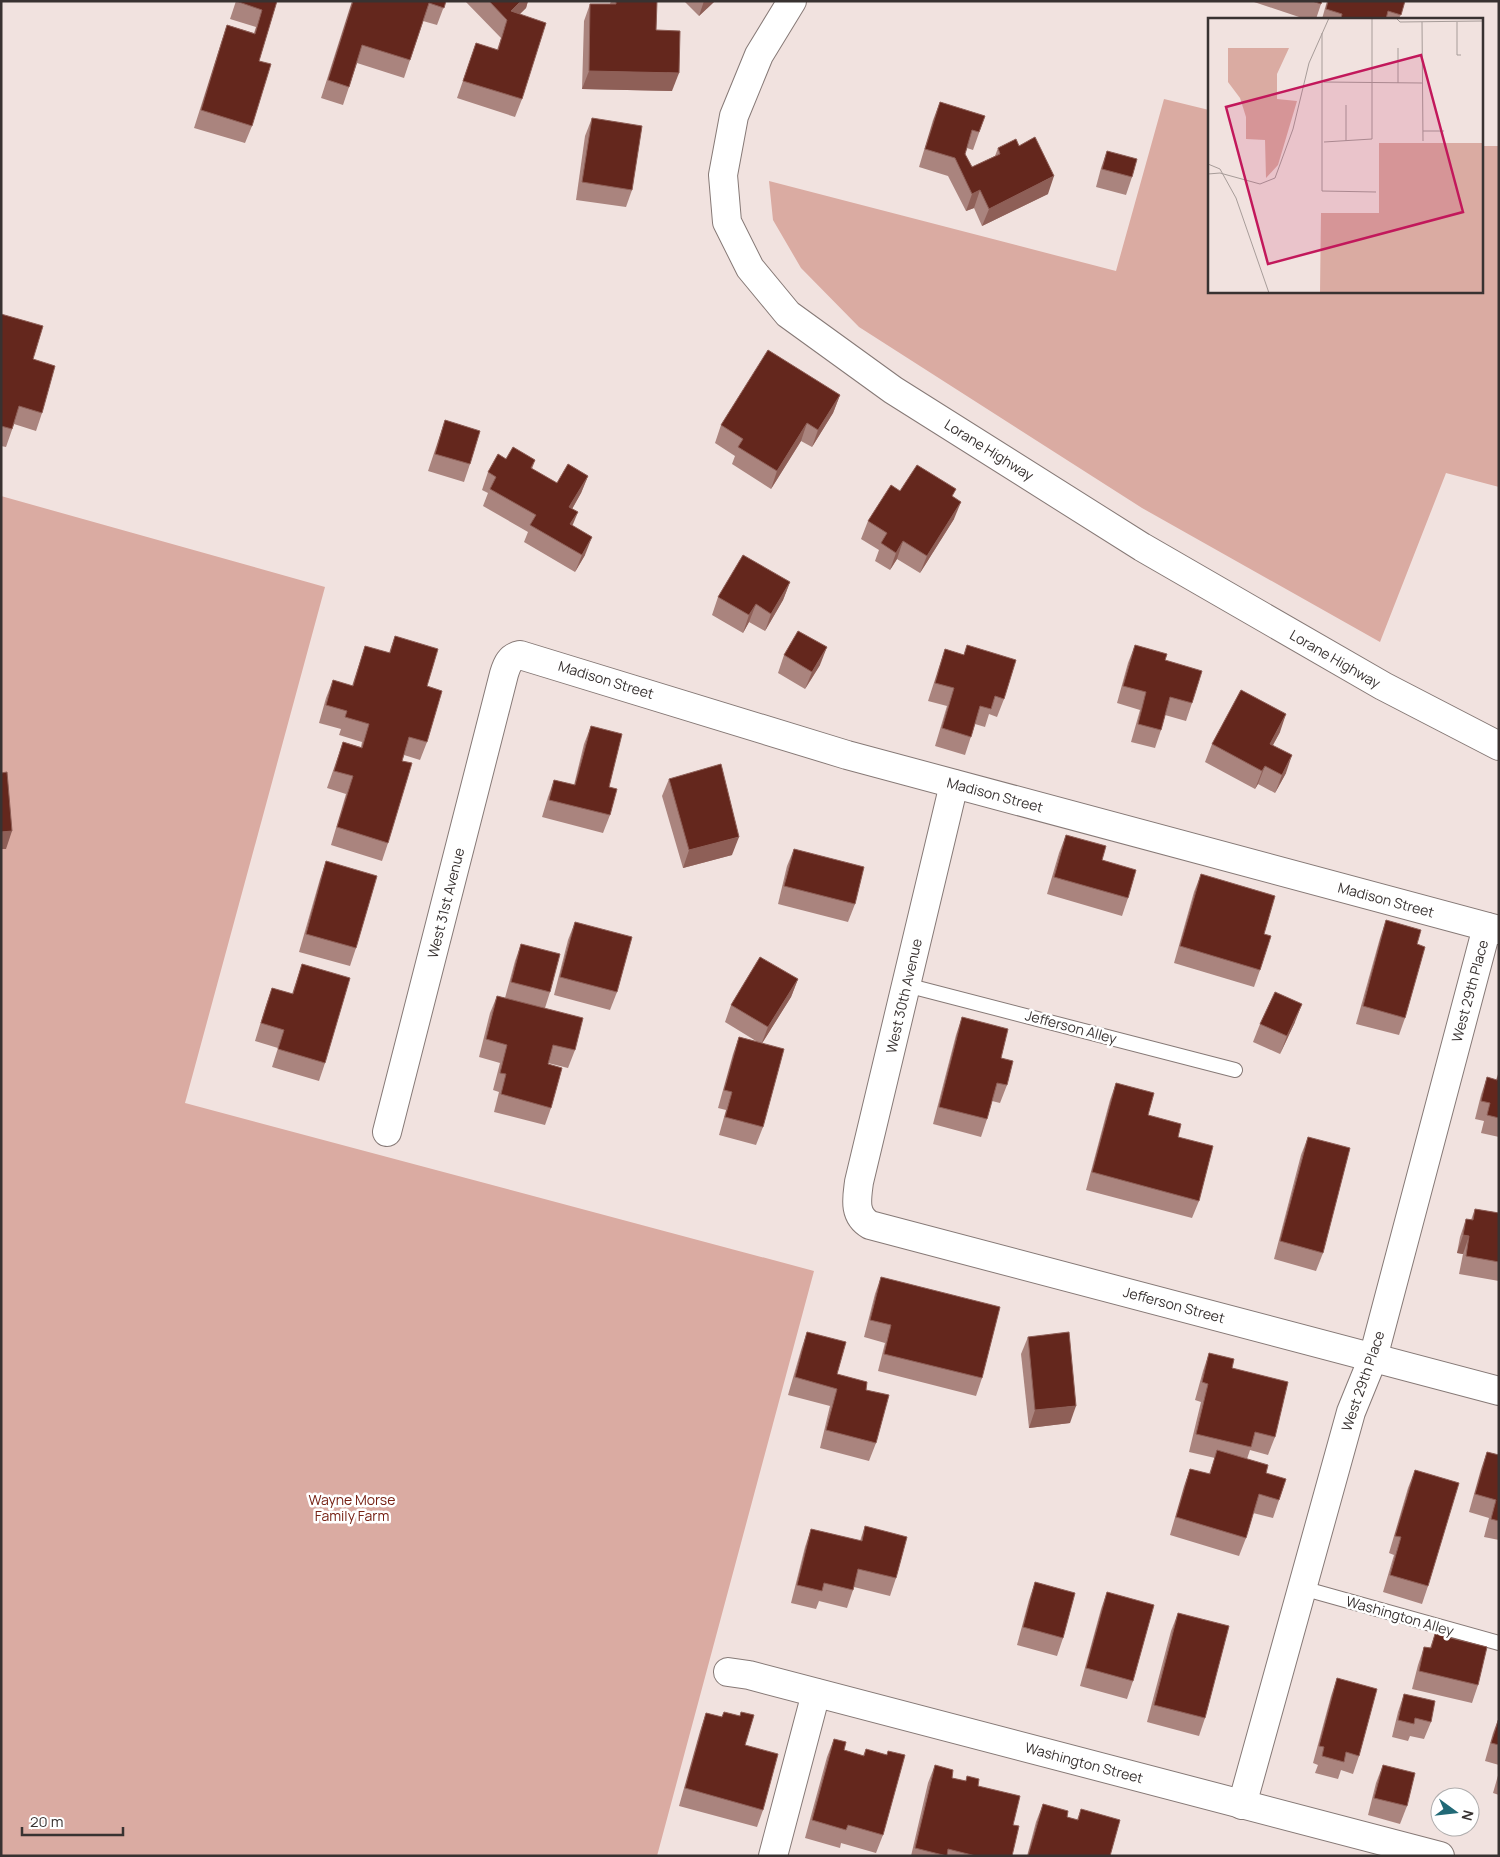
<svg xmlns="http://www.w3.org/2000/svg" width="1500" height="1857" viewBox="0 0 1500 1857" font-family="Manrope,sans-serif">
<style>
.green{fill:#daaba2}
.lines{fill:none;stroke-linecap:round;stroke-linejoin:round}
.lane-casing{stroke:#867976;stroke-width:16}
.street-casing{stroke:#867976;stroke-width:30}
.secondary-casing{stroke:#867976;stroke-width:30}
.lane{stroke:#fff;stroke-width:14}
.street{stroke:#fff;stroke-width:28}
.secondary{stroke:#fff;stroke-width:28}
.wall{fill:#aa847e}
.shaded-wall{fill:#8e5f57}
.building{fill:#64271d;stroke:#8e5f57}
.labels{text-anchor:middle;stroke-width:5;stroke-linejoin:round;paint-order:stroke}
.street-label{font-size:14px;fill:#383231;stroke:#fff}
.park-label{font-size:14px;fill:#762114;stroke:#fff}
.inset-road{fill:none;stroke:#a79c99;stroke-width:1}
.view{fill:#c2185b;fill-opacity:0.15;stroke:#c2185b;stroke-width:2.5}
.inset-edge{fill:none;stroke:#383231;stroke-width:2.5}
</style>
<rect width="100%" height="100%" fill="#f1e2df"/>
<g class="green">
<path d="M1164,99L1209,110V291H1481V146H1499V487L1446,473L1380,642L1142,508L859,327L801,268L773,220L769,181L1116,271Z"/>
<path d="M1,496L325,587L185,1103L814,1271L657,1856H1Z"/>
</g>
<g class="lines">
<defs>
<g id="lane">
<path d="M906,985L1235,1070"/>
<path d="M1302,1588L1499,1643"/>
</g>
<g id="street">
<path d="M954,784L859,1182C857,1198 853,1215 870,1225L1499,1391"/>
<path d="M387,1132L504,674C507,664 510,657 520,655L847,755L1499,930"/>
<path d="M728,1672L749,1675L1440,1856"/>
<path d="M1242,1805L1351,1412L1373,1358L1487,927"/>
<path d="M773,1856L816,1693"/>
</g>
<path id="secondary" d="M792,1L759,55L734,116L723,175L727,222L750,268L788,314L893,390L1142,547L1383,686L1499,746"/>
</defs>
<use href="#lane" class="lane-casing"/>
<use href="#street" class="street-casing"/>
<use href="#secondary" class="secondary-casing"/>
<use href="#lane" class="lane"/>
<use href="#street" class="street"/>
<use href="#secondary" class="secondary"/>
</g>
<g class="wall">
<path d="M236,1H277L259,61L252,126L245,143L194,128L221,43L227,25L254,33L256,27L230,19Z"/>
<path d="M352,1H446L437,25L423,21L404,78L357,63L343,105L321,98Z"/>
<path d="M465,1H528L526,8L520,14L522,99L515,117L457,98L476,43L497,50L501,38Z"/>
<path d="M611,1H657L656,30L672,91L582,89L584,21L590,4H610Z"/>
<path d="M684,1H715L699,16Z"/>
<path d="M1251,1H1322L1316,19H1305Z"/>
<path d="M1327,1H1405L1399,19H1322Z"/>
<path d="M940,102L985,116L973,150L967,148L965,154L972,167L995,156L998,148L1019,146L1048,194L982,226L974,208L966,211L948,176L919,167L933,120Z"/>
<path d="M592,118L632,190L626,207L576,200L585,136Z"/>
<path d="M1107,151L1132,177L1126,195L1096,187L1101,168Z"/>
<path d="M1,314L33,359L42,413L36,431L14,424L6,447L1,446Z"/>
<path d="M840,395L833,413L812,447L801,441L771,489L732,464L735,456L715,443L721,425Z"/>
<path d="M445,420L470,464L464,482L428,471Z"/>
<path d="M506,459L535,460L532,469L557,483L588,476L581,493L572,509V526L585,555L575,572L524,542L528,532L483,506L488,493L482,490L488,472Z"/>
<path d="M900,491L953,497L954,519L920,573L897,559L890,570L875,561L879,550L861,539L868,521Z"/>
<path d="M790,582L783,600L765,631L749,622L743,633L712,615L718,597Z"/>
<path d="M395,636L427,686V742L420,760L404,755L402,761L388,843L382,861L331,845L346,794L327,788L343,742L361,747L362,742L339,735L341,729L319,723L326,698L333,680L352,686L365,646L389,653Z"/>
<path d="M967,645L1004,699L997,717L989,714L985,727L975,724L965,755L935,746L947,706L928,701L939,667L945,649L964,655Z"/>
<path d="M1135,645L1192,703L1186,721L1165,715L1161,730L1155,748L1131,742L1140,710L1117,703L1128,663Z"/>
<path d="M784,655L820,665L805,689L778,673Z"/>
<path d="M591,726L610,815L603,833L542,817L548,797L554,780L574,785L584,744Z"/>
<path d="M1280,732L1273,745L1286,773L1275,793L1258,784L1255,789L1205,762L1212,744Z"/>
<path d="M669,779L732,855L683,868L662,796Z"/>
<path d="M1066,835L1102,860L1128,898L1122,916L1047,894L1059,853Z"/>
<path d="M794,849L855,904L848,922L778,904L787,866Z"/>
<path d="M326,861L356,948L350,966L299,952L320,879Z"/>
<path d="M1201,874L1264,934L1260,970L1254,987L1174,963L1194,892Z"/>
<path d="M1386,920L1417,944L1405,1018L1399,1035L1356,1024L1380,938Z"/>
<path d="M575,922L617,992L610,1010L554,995L568,940Z"/>
<path d="M521,944L550,992L545,1008L575,1050L568,1068L548,1063L551,1108L545,1125L494,1112L499,1092L493,1090L500,1063L479,1057L490,1013L497,996L505,998L515,961Z"/>
<path d="M302,964L325,1063L319,1081L272,1067L278,1048L255,1041L266,1005L272,988L292,994Z"/>
<path d="M798,979L791,997L762,1043L763,1127L756,1145L719,1135L726,1110L718,1108L733,1054L739,1037L756,1041L725,1022L731,1005Z"/>
<path d="M962,1017L1001,1058L1007,1085L1000,1103L992,1101L987,1119L981,1137L933,1124L956,1035Z"/>
<path d="M1295,1022L1280,1054L1253,1042L1260,1024Z"/>
<path d="M1499,1071V1137L1481,1133L1484,1121L1475,1119L1481,1095L1487,1077L1496,1080Z"/>
<path d="M1116,1083L1148,1115L1178,1137L1199,1201L1192,1218L1086,1190L1110,1100Z"/>
<path d="M1308,1137L1323,1253L1316,1271L1274,1259L1301,1155Z"/>
<path d="M1475,1209L1499,1213V1281L1459,1274L1463,1254L1457,1253L1460,1237L1466,1219L1471,1220Z"/>
<path d="M881,1277L982,1378L976,1396L878,1371L885,1343L864,1337L875,1294Z"/>
<path d="M807,1332L837,1374L866,1390L876,1443L869,1461L820,1448L830,1406L788,1395L801,1350Z"/>
<path d="M1028,1337L1070,1423L1029,1428L1021,1354Z"/>
<path d="M1209,1353L1232,1368L1275,1437L1268,1455L1250,1450L1247,1459L1266,1473L1279,1500L1273,1518L1253,1513L1246,1538L1239,1556L1170,1535L1184,1486L1190,1469L1209,1474L1215,1458L1189,1452L1201,1402L1195,1400L1203,1371Z"/>
<path d="M1487,1452L1499,1455V1540L1484,1537L1489,1518L1469,1512L1481,1469Z"/>
<path d="M1415,1470L1428,1586L1422,1604L1383,1592L1394,1555L1389,1553L1408,1488Z"/>
<path d="M865,1526L896,1578L890,1596L854,1587L847,1608L819,1601L816,1609L791,1603L805,1547L811,1529L860,1541Z"/>
<path d="M1035,1582L1063,1638L1057,1656L1017,1645L1029,1600Z"/>
<path d="M1107,1592L1133,1681L1127,1699L1080,1686L1101,1609Z"/>
<path d="M1178,1613L1205,1718L1199,1736L1147,1722L1171,1631Z"/>
<path d="M1435,1634L1478,1685L1472,1703L1412,1689L1418,1665L1424,1647L1430,1648Z"/>
<path d="M1337,1678L1359,1756L1353,1774L1341,1770L1338,1779L1315,1773L1318,1765L1313,1763L1331,1696Z"/>
<path d="M1404,1694L1431,1722L1424,1739L1410,1736L1408,1741L1392,1737L1398,1712Z"/>
<path d="M724,1712L745,1745L763,1810L757,1827L679,1806L700,1731L706,1713L722,1717Z"/>
<path d="M1499,1717V1765L1485,1761L1493,1733Z"/>
<path d="M834,1739L844,1750L863,1756L866,1749L883,1835L876,1853L841,1843L840,1848L805,1838L827,1757Z"/>
<path d="M935,1765L952,1778L966,1781L967,1776L978,1786L1013,1825L1012,1856H911L928,1783Z"/>
<path d="M1383,1765L1407,1806L1400,1824L1368,1815L1376,1783Z"/>
<path d="M1499,1772V1795L1493,1793Z"/>
<path d="M1043,1804L1067,1817L1077,1820L1081,1809L1110,1856H1027L1036,1822Z"/>
</g>
<g class="shaded-wall">
<path d="M521,1H528L526,8L504,29L511,11Z"/>
<path d="M704,1H715L699,16Z"/>
<path d="M589,71L679,73L672,91L582,89Z"/>
<path d="M1054,176L1048,194L982,226L989,209Z"/>
<path d="M980,190L974,208L966,211L972,194Z"/>
<path d="M840,395L833,413L812,447L818,430Z"/>
<path d="M807,423L801,441L771,489L777,471Z"/>
<path d="M588,476L581,493L563,525L569,507Z"/>
<path d="M961,502L954,519L920,573L927,556Z"/>
<path d="M578,512L571,529L570,524Z"/>
<path d="M592,537L585,555L575,572L582,555Z"/>
<path d="M903,541L897,559L890,570L896,553Z"/>
<path d="M790,582L783,600L765,631L771,614Z"/>
<path d="M756,604L749,622L743,633L749,615Z"/>
<path d="M827,647L820,665L805,689L812,672Z"/>
<path d="M1286,714L1280,732L1264,761L1270,744Z"/>
<path d="M1292,755L1286,773L1275,793L1282,775Z"/>
<path d="M1265,766L1258,784L1255,789L1262,771Z"/>
<path d="M12,831L6,849H1V832Z"/>
<path d="M739,837L732,855L683,868L689,850Z"/>
<path d="M798,979L791,997L761,1045L768,1027Z"/>
<path d="M1302,1004L1295,1022L1280,1054L1287,1036Z"/>
<path d="M1463,1235L1469,1236L1463,1254L1457,1253Z"/>
<path d="M1076,1406L1070,1423L1029,1428L1035,1410Z"/>
</g>
<g class="building">
<path d="M236,1H277L259,61L271,64L252,126L201,110L227,25L255,34L262,10Z"/>
<path d="M353,1H446L444,8L429,3L410,60L362,45L349,87L328,80Z"/>
<path d="M489,1H521L511,11L546,23L522,99L463,81L476,43L498,50L507,20Z"/>
<path d="M616,1H657L656,30L680,31L679,73L589,71L590,4H616Z"/>
<path d="M1312,1H1322L1321,4Z"/>
<path d="M1328,1H1405L1401,15L1388,11L1386,19H1341L1342,14L1326,9Z"/>
<path d="M940,102L985,116L979,132L972,130L965,154L972,167L1000,154L998,148L1016,139L1019,146L1035,137L1054,176L989,209L980,190L972,194L955,158L925,149Z"/>
<path d="M592,118L642,126L632,190L582,182Z"/>
<path d="M1107,151L1137,159L1132,177L1102,169Z"/>
<path d="M1,314L43,326L33,359L55,366L42,413L19,406L12,429L1,426Z"/>
<path d="M768,350L840,395L818,430L807,423L777,471L738,447L743,439L721,425Z"/>
<path d="M445,420L480,431L470,464L435,454Z"/>
<path d="M513,447L535,460L531,468L557,483L568,464L588,476L569,507L578,512L570,524L592,537L582,555L530,525L536,515L490,489L496,477L488,472L498,454L506,459Z"/>
<path d="M917,465L956,489L952,496L961,502L927,556L903,541L896,553L881,543L887,533L868,521L891,485L900,491Z"/>
<path d="M743,555L790,582L771,614L756,604L749,615L718,597Z"/>
<path d="M798,631L827,647L812,672L784,655Z"/>
<path d="M395,636L438,649L427,686L442,691L427,742L409,737L402,761L412,763L388,843L337,827L353,776L334,771L343,742L362,748L369,724L345,717L347,711L326,705L333,680L353,686L365,646L390,653Z"/>
<path d="M967,645L1016,660L1004,699L995,696L991,709L980,706L971,737L942,728L954,688L935,683L945,649L964,655Z"/>
<path d="M1135,645L1167,654L1165,660L1202,671L1192,703L1170,697L1161,730L1138,724L1146,692L1123,686Z"/>
<path d="M1241,690L1286,714L1270,744L1292,755L1282,775L1265,766L1262,771L1212,744Z"/>
<path d="M591,726L622,734L609,787L617,789L610,815L549,800L554,780L575,785Z"/>
<path d="M721,764L739,837L689,850L669,779Z"/>
<path d="M7,772L12,831L1,832V773Z"/>
<path d="M1066,835L1106,846L1102,860L1136,870L1128,898L1054,877Z"/>
<path d="M794,849L864,867L855,904L784,886Z"/>
<path d="M326,861L377,876L356,948L306,934Z"/>
<path d="M1201,874L1275,896L1264,934L1271,936L1260,970L1180,946Z"/>
<path d="M1386,920L1421,930L1417,944L1425,947L1405,1018L1363,1006Z"/>
<path d="M575,922L632,937L617,992L560,977Z"/>
<path d="M521,944L560,954L550,992L511,982Z"/>
<path d="M760,957L798,979L768,1027L731,1005Z"/>
<path d="M302,964L350,978L325,1063L278,1049L284,1030L261,1023L272,988L293,994Z"/>
<path d="M1275,992L1302,1004L1287,1036L1260,1024Z"/>
<path d="M497,996L583,1018L575,1050L553,1045L548,1064L562,1068L551,1108L501,1094L506,1074L500,1073L507,1045L486,1039Z"/>
<path d="M962,1017L1008,1029L1001,1058L1013,1061L1007,1085L997,1083L987,1119L939,1107Z"/>
<path d="M739,1037L784,1049L763,1127L725,1117L732,1092L724,1090Z"/>
<path d="M1499,1075V1118L1487,1115L1490,1103L1481,1101L1487,1077L1497,1080Z"/>
<path d="M1116,1083L1154,1093L1148,1115L1181,1124L1178,1137L1213,1146L1199,1201L1092,1172Z"/>
<path d="M1308,1137L1350,1148L1323,1253L1280,1241Z"/>
<path d="M1475,1209L1499,1213V1262L1466,1256L1469,1236L1463,1235L1466,1219L1473,1220Z"/>
<path d="M881,1277L1000,1307L982,1378L884,1354L891,1325L870,1320Z"/>
<path d="M807,1332L846,1342L837,1374L867,1382L866,1390L889,1395L876,1443L826,1430L837,1389L795,1377Z"/>
<path d="M1069,1332L1076,1406L1035,1410L1028,1337Z"/>
<path d="M1209,1353L1234,1359L1232,1368L1288,1382L1275,1437L1255,1432L1251,1447L1196,1434L1208,1384L1202,1382Z"/>
<path d="M1217,1450L1268,1465L1266,1473L1286,1479L1279,1500L1259,1494L1246,1538L1176,1517L1190,1469L1210,1474Z"/>
<path d="M1487,1452L1499,1455V1521L1491,1519L1496,1500L1475,1494Z"/>
<path d="M1415,1470L1459,1483L1428,1586L1390,1575L1401,1537L1395,1536Z"/>
<path d="M865,1526L907,1537L896,1578L858,1569L853,1590L824,1583L822,1591L797,1585L811,1529L862,1541Z"/>
<path d="M1035,1582L1075,1593L1063,1638L1023,1627Z"/>
<path d="M1107,1592L1154,1605L1133,1681L1086,1668Z"/>
<path d="M1178,1613L1229,1626L1205,1718L1154,1705Z"/>
<path d="M1435,1634L1487,1647L1478,1685L1419,1671L1424,1647L1431,1648Z"/>
<path d="M1337,1678L1377,1689L1359,1756L1346,1752L1344,1762L1322,1756L1324,1747L1319,1746Z"/>
<path d="M1404,1694L1435,1701L1431,1722L1415,1718L1414,1724L1398,1720Z"/>
<path d="M724,1712L740,1716L741,1712L754,1715L745,1745L778,1754L763,1810L685,1788L706,1713L722,1717Z"/>
<path d="M1499,1718V1745L1491,1743Z"/>
<path d="M834,1739L846,1742L844,1750L864,1756L866,1749L887,1755L888,1751L905,1755L883,1835L848,1825L846,1830L812,1820Z"/>
<path d="M935,1765L953,1770L952,1778L966,1781L967,1776L979,1779L978,1786L1020,1796L1013,1825L1019,1826L1012,1856H976L948,1849L947,1856L915,1848Z"/>
<path d="M1383,1765L1415,1773L1407,1806L1374,1798Z"/>
<path d="M1043,1804L1068,1811L1067,1817L1078,1820L1081,1809L1120,1820L1110,1856H1028Z"/>
</g>
<g class="labels">
<g class="street-label">
<text transform="translate(989 450) rotate(32)" y="5">Lorane Highway</text>
<text transform="translate(1335 659) rotate(30)" y="5">Lorane Highway</text>
<text transform="translate(606 680) rotate(17)" y="5">Madison Street</text>
<text transform="translate(995 795) rotate(15)" y="5">Madison Street</text>
<text transform="translate(1386 900) rotate(15)" y="5">Madison Street</text>
<text transform="translate(446 903) rotate(-76)" y="5">West 31st Avenue</text>
<text transform="translate(1470 991) rotate(-75)" y="5">West 29th Place</text>
<text transform="translate(904 996) rotate(-77)" y="5">West 30th Avenue</text>
<text transform="translate(1071 1027) rotate(15)" y="5">Jefferson Alley</text>
<text transform="translate(1174 1305) rotate(15)" y="5">Jefferson Street</text>
<text transform="translate(1363 1381) rotate(-71)" y="5">West 29th Place</text>
<text transform="translate(1400 1616) rotate(16)" y="5">Washington Alley</text>
<text transform="translate(1084 1763) rotate(15)" y="5">Washington Street</text>
</g>
<g class="park-label">
<text x="352" y="1505">Wayne Morse<tspan x="352" dy="16">Family Farm</tspan></text>
</g>
</g>
<g transform="translate(1208 18)">
<rect width="275" height="275" fill="#f1e2df"/>
<path d="M20,30H81L69,56V81L89,83L70,147L58,160L57,122L38,121V99L32,80L20,64ZM171,125H275V275H112L113,195H171Z" fill="#daaba2"/>
<path class="inset-road" d="M188,0L192,4L275,3M214,4L215,123M249,4V37H253M114,15V173L168,174M116,64L214,65M190,65V30M138,87V123M215,113H236M116,124L164,121V0M0,146L12,151L28,180L61,275M0,156L12,155L52,166L67,160L85,111L101,45L121,0"/>
<path class="view" d="M213,37L255,194L60,246L18,89Z"/>
<rect width="275" height="275" class="inset-edge"/>
</g>
<rect width="1500" height="1857" fill="none" stroke="#383231" stroke-width="5"/>
<g transform="translate(1455 1812) rotate(105)"><circle r="24" fill="#ffffff" stroke="#afadad"/>
<path d="M0-4L9 19L0 12L-9 19Z" fill="#216976"/>
<text y="-8" font-size="14" font-weight="bold" text-anchor="middle" fill="#383231">N</text>
</g>
<path d="M22 1827v8h101v-8" fill="none" stroke="#383231" stroke-width="2.5"/>
<text x="30" y="1827" font-size="15" fill="#383231" stroke="#ffffff" stroke-width="4" paint-order="stroke">20 m</text>
</svg>
